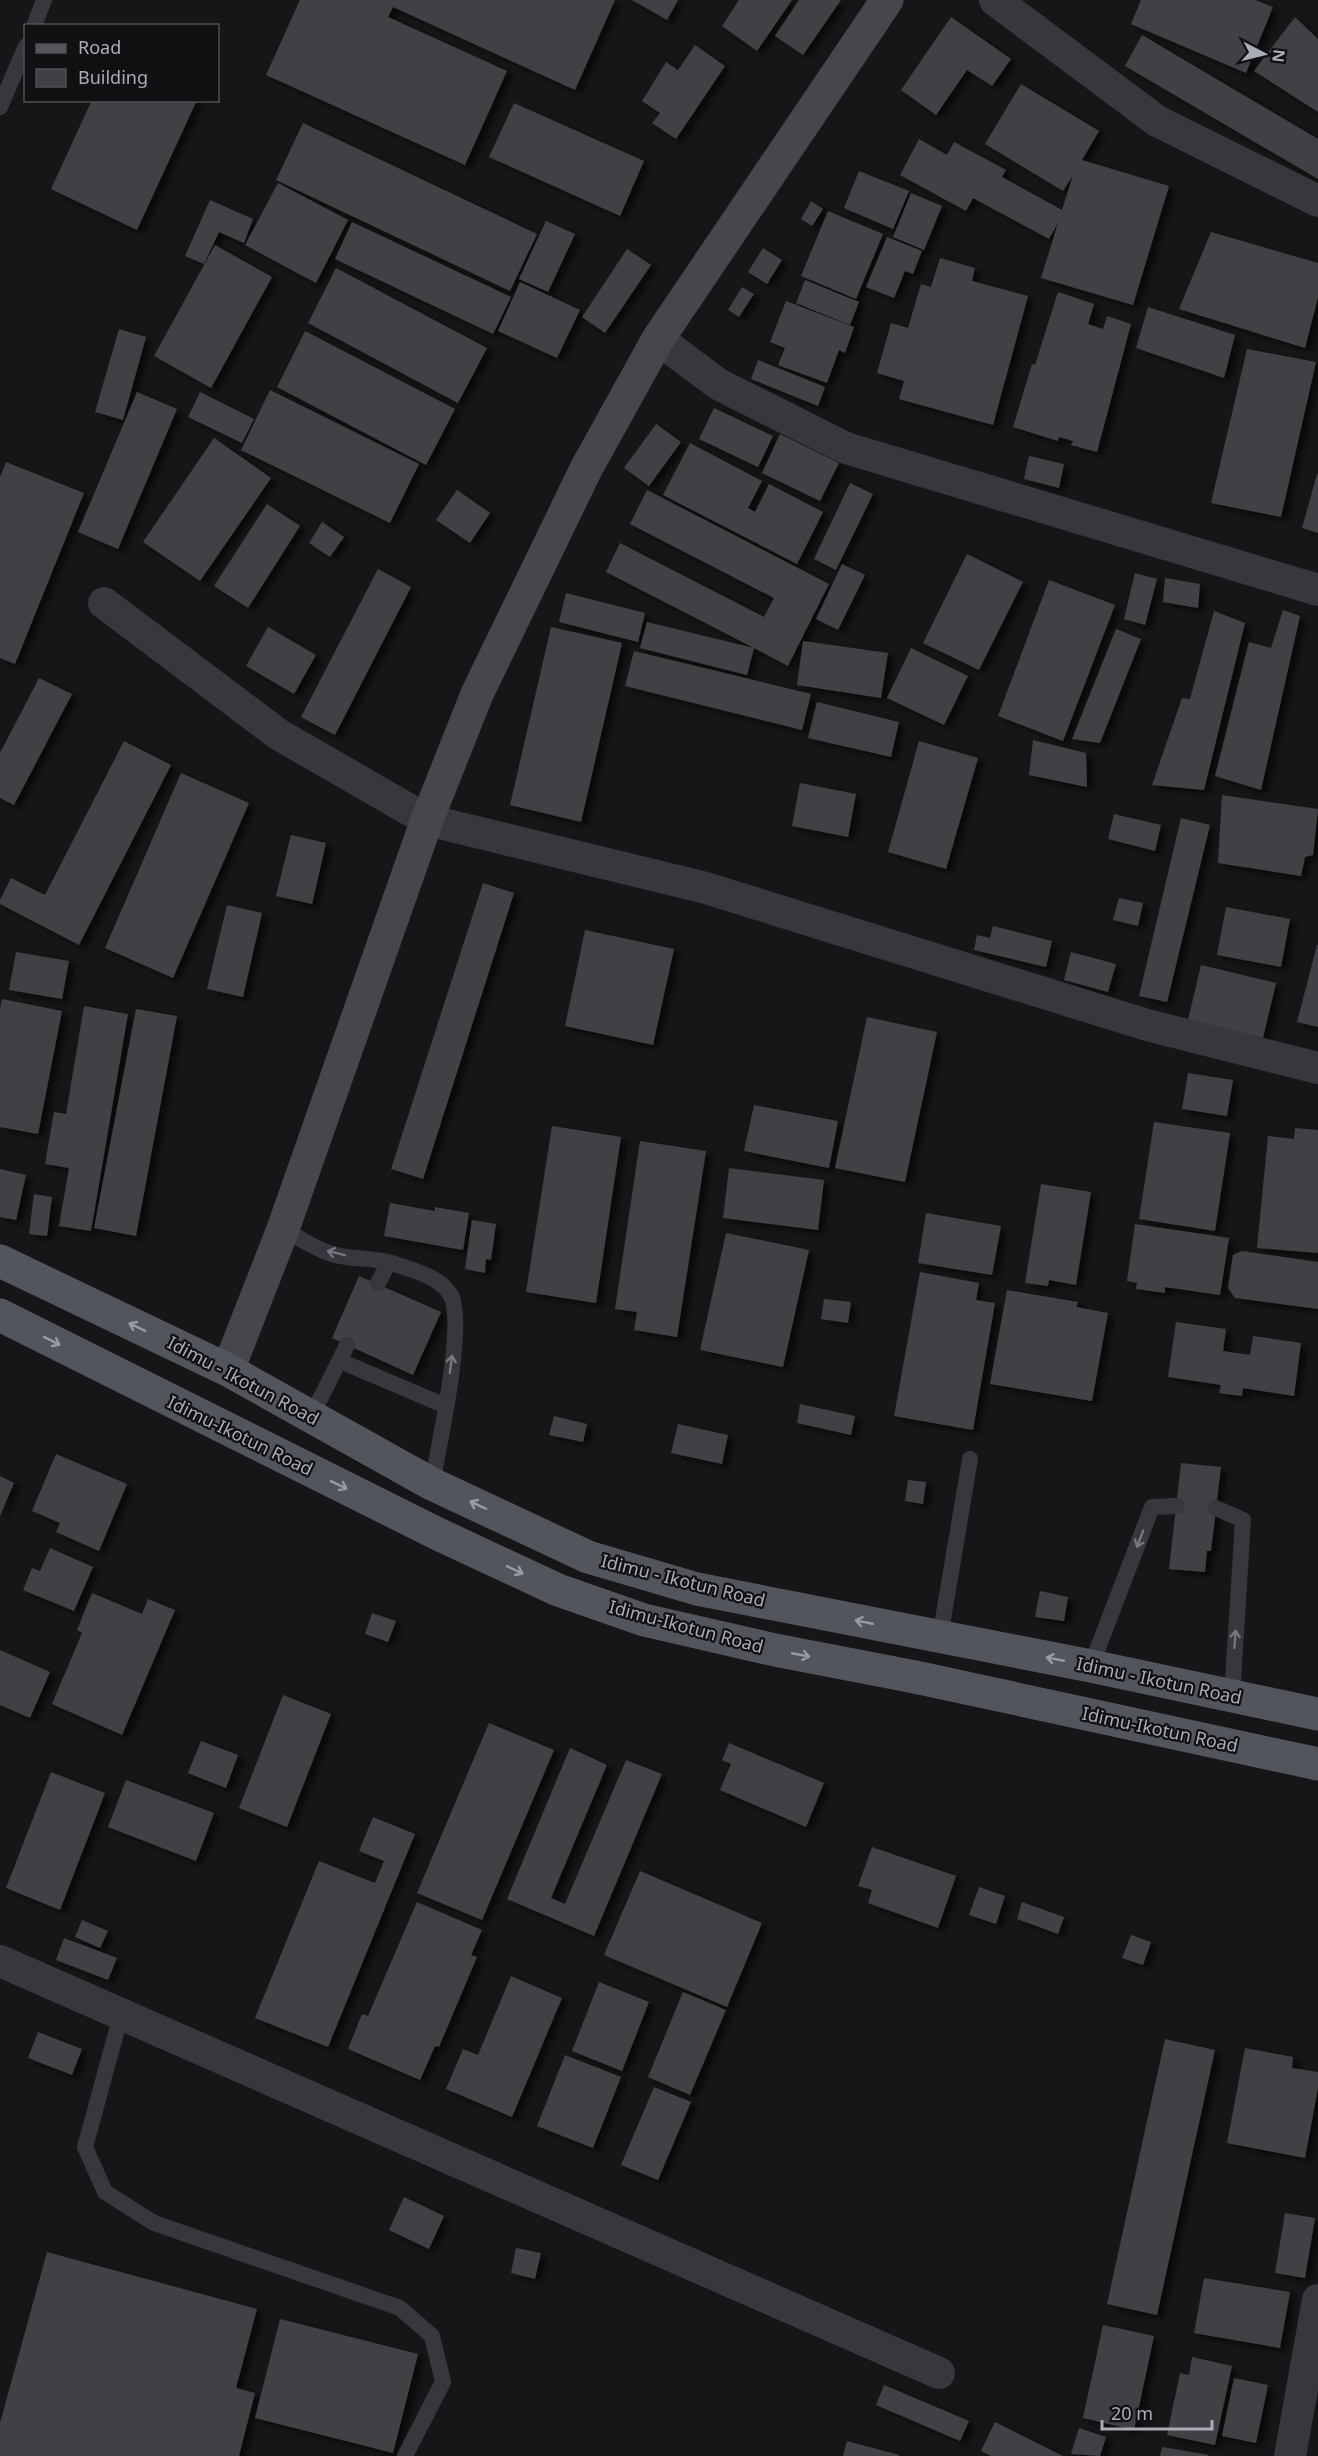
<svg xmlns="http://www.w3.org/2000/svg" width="1318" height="2456" viewBox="0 0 1318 2456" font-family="'Noto Sans',sans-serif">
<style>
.building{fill:#404145;filter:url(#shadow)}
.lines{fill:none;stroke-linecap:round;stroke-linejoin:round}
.lane{stroke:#37383d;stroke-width:16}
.street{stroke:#37383d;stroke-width:32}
.secondary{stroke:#45474d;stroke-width:33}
.primary{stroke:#53555c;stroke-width:33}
.oneway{stroke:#757881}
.oneway2{stroke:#979ba6}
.labels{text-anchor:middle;stroke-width:4.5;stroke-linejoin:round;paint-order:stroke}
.street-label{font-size:18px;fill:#a8adb8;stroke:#111113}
</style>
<defs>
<filter id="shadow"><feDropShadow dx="6" dy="4" stdDeviation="3" flood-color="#0009"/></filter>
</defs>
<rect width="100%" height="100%" fill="#161618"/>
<g class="building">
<path d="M300,0H615L575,90L393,7L388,17L507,71L465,165L266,75Z"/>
<path d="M632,0H678L667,20Z"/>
<path d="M739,0H792L757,51L722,26Z"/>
<path d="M799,0H841L803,55L775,36Z"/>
<path d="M1141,0H1255L1273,7L1246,73L1131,24Z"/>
<path d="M951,17L1011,59L992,86L967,70L936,115L901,90Z"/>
<path d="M1295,17L1318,39V112L1254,71Z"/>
<path d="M1142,35L1318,139V179L1125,66Z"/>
<path d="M695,45L725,66L676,139L652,123L660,113L642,101L666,62L678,70Z"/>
<path d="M1021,84L1099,131L1082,160L1169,186L1133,305L1041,278L1058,223L1049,239L973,198L966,211L900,175L919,139L947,155L954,142L1006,170L1002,177L1062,210L1073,175L1063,191L985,144Z"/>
<path d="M92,100H197L137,230L51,189Z"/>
<path d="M514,103L644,161L620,216L489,157Z"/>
<path d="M303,123L537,234L510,291L276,180Z"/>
<path d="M859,171L909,191L893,229L844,208Z"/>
<path d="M278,183L348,220L316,283L245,245Z"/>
<path d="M911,193L942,206L924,250L893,237Z"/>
<path d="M210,200L253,219L244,243L219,232L204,264L185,256Z"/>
<path d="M811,201L823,209L812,226L801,219Z"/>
<path d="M828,211L883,234L856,299L801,276Z"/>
<path d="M546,221L575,234L548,292L519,279Z"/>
<path d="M352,222L511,297L493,334L335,259Z"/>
<path d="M1211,232L1318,263V297L1305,348L1179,309Z"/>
<path d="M887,237L922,251L913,274L905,271L894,298L866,287Z"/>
<path d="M215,245L272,277L211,388L154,356Z"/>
<path d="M763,248L782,260L767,284L748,272Z"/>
<path d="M627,249L651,265L605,333L582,317Z"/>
<path d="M940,258L975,268L972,281L1028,296L993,425L899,399L904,381L877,373L891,323L908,328L921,284L931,287Z"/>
<path d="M336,268L487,348L458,403L308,323Z"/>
<path d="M805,280L859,302L850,325L796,303Z"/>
<path d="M520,282L580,310L557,358L498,331Z"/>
<path d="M742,287L754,294L739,317L728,310Z"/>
<path d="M1058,292L1094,304L1088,324L1103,329L1107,316L1131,324L1097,452L1071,445L1073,441L1059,437L1058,441L1013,427L1032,364L1035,365Z"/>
<path d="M786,301L854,327L845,353L839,350L827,383L778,365L785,348L770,342Z"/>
<path d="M1148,307L1235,335L1224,378L1136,348Z"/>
<path d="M119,329L146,337L123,420L95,412Z"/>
<path d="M305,331L455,409L426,465L277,387Z"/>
<path d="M1247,349L1316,362L1281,517L1211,503Z"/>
<path d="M758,360L825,387L818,406L751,379Z"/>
<path d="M270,390L419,464L390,523L241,450Z"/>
<path d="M137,392L177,409L118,549L78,532Z"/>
<path d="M200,392L254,419L242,443L188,417Z"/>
<path d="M714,408L773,436L758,467L699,439Z"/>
<path d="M656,424L681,442L649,486L624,468Z"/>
<path d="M780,434L839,463L820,501L762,473Z"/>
<path d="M214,438L271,478L200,581L143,542Z"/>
<path d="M690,443L762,481L748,508L755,512L769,484L823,512L797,564L663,495Z"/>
<path d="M1029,456L1064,464L1059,488L1024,479Z"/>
<path d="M6,462L84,493L15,664L0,658V477Z"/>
<path d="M1317,474H1318V533L1302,528Z"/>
<path d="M850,483L873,494L836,570L814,559Z"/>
<path d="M457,490L490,513L470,543L436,520Z"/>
<path d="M647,490L829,584L788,666L754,648L747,675L640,648L647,622L754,648L606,572L620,543L764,617L774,598L630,524Z"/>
<path d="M267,504L300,526L248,608L214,586Z"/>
<path d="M322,522L344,537L330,557L309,543Z"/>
<path d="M967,554L1023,582L979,670L923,643Z"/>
<path d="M842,564L865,575L838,630L816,619Z"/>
<path d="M378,569L411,587L335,735L301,717Z"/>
<path d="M1135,573L1157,579L1145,625L1124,619Z"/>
<path d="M1165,578L1200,584L1198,608L1163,602Z"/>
<path d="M1049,580L1115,605L1063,741L998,716Z"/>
<path d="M566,593L645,613L638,642L559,622Z"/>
<path d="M1283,610L1300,616L1261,790L1215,776L1249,642L1271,648Z"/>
<path d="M1214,611L1245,623L1204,790L1152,785L1182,698L1190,699Z"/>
<path d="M268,627L316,655L294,694L246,666Z"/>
<path d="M551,627L622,643L581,822L510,805Z"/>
<path d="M1116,629L1141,639L1100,743L1072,739Z"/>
<path d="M803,641L888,653L881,698L797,685Z"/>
<path d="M911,648L968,676L944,725L887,698Z"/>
<path d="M634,651L811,694L802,730L625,686Z"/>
<path d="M39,678L72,694L14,805L0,798V753Z"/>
<path d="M817,702L899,722L891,757L808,738Z"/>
<path d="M1033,740L1086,753L1087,787L1029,775Z"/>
<path d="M124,741L171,765L79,945L0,904V900L11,878L45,895Z"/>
<path d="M919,741L978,758L946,869L888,852Z"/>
<path d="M181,773L249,803L173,978L105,948Z"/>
<path d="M800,783L856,794L848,837L792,826Z"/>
<path d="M1222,795L1318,809L1313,855L1305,857L1301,876L1218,863Z"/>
<path d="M1114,814L1161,825L1155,851L1108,839Z"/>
<path d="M1181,818L1210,825L1167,1002L1139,996Z"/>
<path d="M291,835L326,843L312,904L276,896Z"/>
<path d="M483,883L514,893L423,1179L391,1169Z"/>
<path d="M1119,898L1143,903L1138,926L1113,920Z"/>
<path d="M227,905L262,913L243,997L207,989Z"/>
<path d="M1226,907L1290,919L1281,967L1217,955Z"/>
<path d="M993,926L1052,941L1046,967L974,950L977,935L990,938Z"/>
<path d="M585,930L674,949L653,1045L565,1026Z"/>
<path d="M1317,945H1318V1027L1297,1022Z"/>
<path d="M16,952L69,961L62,999L9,990Z"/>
<path d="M1071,952L1116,964L1108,992L1064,980Z"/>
<path d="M1201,965L1276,983L1263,1038L1188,1020Z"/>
<path d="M2,999L62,1011L38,1134L0,1127V1009Z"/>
<path d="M84,1006L128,1014L91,1231L59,1226L69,1168L45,1164L54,1112L66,1114Z"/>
<path d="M136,1009L177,1016L136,1236L94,1228Z"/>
<path d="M867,1017L937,1032L905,1182L835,1168Z"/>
<path d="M1188,1073L1233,1080L1227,1116L1182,1109Z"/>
<path d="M754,1105L838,1121L829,1168L744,1151Z"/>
<path d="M1154,1122L1230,1133L1215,1231L1139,1219Z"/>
<path d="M552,1126L621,1137L596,1303L526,1292Z"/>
<path d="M1295,1128L1318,1130V1253L1257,1248L1268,1136L1294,1139Z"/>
<path d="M640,1141L706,1151L677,1337L634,1330L637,1312L615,1309Z"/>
<path d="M729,1168L824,1180L818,1230L723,1218Z"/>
<path d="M0,1169L26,1175L16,1220L0,1217Z"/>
<path d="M1041,1184L1091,1192L1076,1285L1049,1280L1048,1286L1025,1283Z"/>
<path d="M34,1194L52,1197L47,1236L29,1234Z"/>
<path d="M390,1203L435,1211V1207L469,1213L463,1250L384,1236Z"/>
<path d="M926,1213L1001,1226L992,1275L918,1263Z"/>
<path d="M472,1220L496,1224L491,1260L486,1259L485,1273L465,1269Z"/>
<path d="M1135,1224L1229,1238L1220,1295L1165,1287V1293L1136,1289L1137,1283L1127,1281Z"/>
<path d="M726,1233L809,1250L783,1367L700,1350Z"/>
<path d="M1242,1251L1318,1262V1309L1235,1298L1228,1288L1233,1255Z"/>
<path d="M920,1272L979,1283L976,1300L995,1303L973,1430L894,1416Z"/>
<path d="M359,1276L441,1312L413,1375L332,1338Z"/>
<path d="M1007,1290L1078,1302L1076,1307L1108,1313L1092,1401L990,1384Z"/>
<path d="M824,1299L851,1302L848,1323L821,1319Z"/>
<path d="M1176,1322L1226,1329L1223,1351L1250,1355L1253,1336L1301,1343L1294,1396L1243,1388L1242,1396L1219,1393L1221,1385L1168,1377Z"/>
<path d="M800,1404L855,1416L851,1435L797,1423Z"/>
<path d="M554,1416L587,1424L583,1442L549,1435Z"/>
<path d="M678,1424L728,1435L722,1464L671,1453Z"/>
<path d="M56,1454L127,1484L99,1551L56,1532L60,1523L32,1511Z"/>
<path d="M1181,1463L1221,1467L1211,1551H1207L1205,1572L1169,1569Z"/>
<path d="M0,1476L14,1483L0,1516Z"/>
<path d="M908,1480L926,1482L923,1504L905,1501Z"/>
<path d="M50,1548L93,1567L74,1611L23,1590L32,1568L40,1571Z"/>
<path d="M1040,1591L1068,1597L1064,1621L1035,1617Z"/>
<path d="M92,1593L142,1614L148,1599L175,1610L122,1735L52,1704L82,1633L77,1630Z"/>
<path d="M372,1613L396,1621L388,1642L365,1634Z"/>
<path d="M0,1650L50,1672L30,1718L0,1705Z"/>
<path d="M283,1695L331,1714L287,1827L239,1808Z"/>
<path d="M489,1723L554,1750L482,1920L417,1893Z"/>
<path d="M201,1741L238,1755L226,1788L188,1773Z"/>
<path d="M729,1743L824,1783L806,1827L720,1790L731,1764L722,1760Z"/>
<path d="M570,1748L607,1765L551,1898L565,1904L626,1760L662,1774L594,1936L507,1899Z"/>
<path d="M51,1772L105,1793L60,1910L6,1888Z"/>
<path d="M126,1780L214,1813L196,1861L108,1827Z"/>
<path d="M373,1817L415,1834L328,2047L255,2018L319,1861L375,1883L384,1861L359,1851Z"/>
<path d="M872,1847L956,1876L938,1928L868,1903L872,1890L858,1886Z"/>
<path d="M640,1871L762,1923L727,2007L604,1955Z"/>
<path d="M979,1887L1005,1896L996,1924L969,1915Z"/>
<path d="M417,1902L482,1930L471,1955L477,1957L439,2047L435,2046L420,2080L348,2049L362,2014L368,2016Z"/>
<path d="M1022,1902L1064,1917L1058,1934L1017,1919Z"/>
<path d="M82,1920L108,1931L100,1948L75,1937Z"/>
<path d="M1131,1935L1151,1942L1143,1965L1122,1958Z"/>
<path d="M64,1938L117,1958L108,1980L56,1960Z"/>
<path d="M511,1976L562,1998L512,2117L446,2089L463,2049L478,2055Z"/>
<path d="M599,1982L649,2002L622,2071L572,2051Z"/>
<path d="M683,1992L726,2010L690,2095L648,2077Z"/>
<path d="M38,2032L82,2049L72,2075L28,2058Z"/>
<path d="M1165,2039L1215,2050L1157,2315L1107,2304Z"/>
<path d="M1245,2048L1293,2057L1292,2068L1318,2072V2088L1305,2158L1227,2143Z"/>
<path d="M565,2055L621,2077L593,2148L537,2126Z"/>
<path d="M654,2087L691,2102L658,2180L621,2165Z"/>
<path d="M404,2197L444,2216L429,2249L389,2230Z"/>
<path d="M1285,2213L1315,2218L1305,2278L1275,2273Z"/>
<path d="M516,2248L541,2253L535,2279L511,2273Z"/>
<path d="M47,2252L257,2309L236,2388L255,2393L239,2456H0V2423Z"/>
<path d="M1204,2278L1290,2292L1280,2348L1194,2333Z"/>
<path d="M280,2319L418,2354L393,2453L255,2418Z"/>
<path d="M1103,2325L1154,2336L1134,2430L1083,2418Z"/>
<path d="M1192,2357L1232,2366L1215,2445L1167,2435L1180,2373L1189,2375Z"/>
<path d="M1234,2378L1268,2385L1256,2443L1222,2436Z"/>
<path d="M884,2385L969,2421L960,2441L876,2405Z"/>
<path d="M995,2422L1063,2456H991L981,2451Z"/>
<path d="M1079,2428L1106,2437L1100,2456L1071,2454Z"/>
<path d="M847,2441L899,2455V2456H843Z"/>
<path d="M1162,2447L1209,2455L1208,2456H1160Z"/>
</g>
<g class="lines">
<g class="lane">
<path d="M34,26L44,0"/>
<path d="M0,107L26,46"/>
<path d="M283,1229C298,1237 315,1249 332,1254C351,1260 372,1257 391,1263C410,1269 439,1276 450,1294C467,1321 438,1449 432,1484"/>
<path d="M378,1283L389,1262"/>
<path d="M340,1361L446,1406"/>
<path d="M311,1417L347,1345"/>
<path d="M1216,1508L1243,1520L1232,1697"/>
<path d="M940,1637L970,1459"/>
<path d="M1091,1666L1152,1507L1177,1506"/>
<path d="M121,2015L85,2147L105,2192L154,2223L400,2308L432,2336L443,2382L405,2456"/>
</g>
<g class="street">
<path d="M995,0L1157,121L1318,201"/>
<path d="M658,339L718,384L846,448L1318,590"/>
<path d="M104,603L278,734L427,820L706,888L1147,1025L1318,1068"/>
<path d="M0,1961L939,2373"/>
<path d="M1290,2456L1318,2300"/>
</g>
<path class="secondary" d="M228,1370L283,1229L427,820L477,694L586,469L658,339L887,0"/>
<g class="primary">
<path d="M0,1261L228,1370L432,1484L588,1557L697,1589L1091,1666L1318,1714"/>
<path d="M0,1315L438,1534L558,1590L644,1620L775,1650L915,1677L1318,1764"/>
</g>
</g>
<defs><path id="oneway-shaft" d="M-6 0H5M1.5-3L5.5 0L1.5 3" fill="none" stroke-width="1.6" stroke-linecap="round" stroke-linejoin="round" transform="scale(1.5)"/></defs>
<g class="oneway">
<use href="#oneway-shaft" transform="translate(336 1253) rotate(-166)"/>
<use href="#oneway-shaft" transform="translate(451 1364) rotate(-83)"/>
<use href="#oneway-shaft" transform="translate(1140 1539) rotate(111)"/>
<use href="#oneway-shaft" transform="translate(1235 1639) rotate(-86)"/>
</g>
<g class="oneway2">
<use href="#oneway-shaft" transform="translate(137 1327) rotate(-154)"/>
<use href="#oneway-shaft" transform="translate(52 1341) rotate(27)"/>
<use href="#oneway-shaft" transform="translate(339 1485) rotate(26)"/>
<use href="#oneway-shaft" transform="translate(478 1505) rotate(-155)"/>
<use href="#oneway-shaft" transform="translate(515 1570) rotate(25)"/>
<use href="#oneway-shaft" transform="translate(864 1622) rotate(-169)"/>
<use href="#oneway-shaft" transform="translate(801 1655) rotate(11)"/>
<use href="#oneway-shaft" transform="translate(1055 1659) rotate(-169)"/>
</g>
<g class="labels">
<g class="street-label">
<text transform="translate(243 1381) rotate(28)" y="6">Idimu - Ikotun Road</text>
<text transform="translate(240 1436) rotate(26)" y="6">Idimu-Ikotun Road</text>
<text transform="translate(683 1581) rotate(14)" y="6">Idimu - Ikotun Road</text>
<text transform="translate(686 1627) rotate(15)" y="6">Idimu-Ikotun Road</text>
<text transform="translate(1159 1681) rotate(12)" y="6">Idimu - Ikotun Road</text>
<text transform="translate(1160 1730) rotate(12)" y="6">Idimu-Ikotun Road</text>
</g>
</g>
<rect x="24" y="24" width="195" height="78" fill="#111113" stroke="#4d4f55" stroke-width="1.5"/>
<rect x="36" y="44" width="30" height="9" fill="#53555c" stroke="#4d4f55" stroke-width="1.5"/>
<text x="78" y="54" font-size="18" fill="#a8adb8">Road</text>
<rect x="36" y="69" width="30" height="18" fill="#404145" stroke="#4d4f55" stroke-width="1.5"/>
<text x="78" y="84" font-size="18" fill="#a8adb8">Building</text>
<g transform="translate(1264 54) rotate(97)" stroke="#111113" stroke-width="4.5" paint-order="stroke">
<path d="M0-4.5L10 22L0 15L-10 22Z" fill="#a8adb8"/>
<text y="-9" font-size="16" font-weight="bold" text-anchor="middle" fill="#a8adb8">N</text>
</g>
<path d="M1102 2420v9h110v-9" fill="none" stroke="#a8adb8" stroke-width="3"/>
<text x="1111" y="2420" font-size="18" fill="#a8adb8" stroke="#111113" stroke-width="4.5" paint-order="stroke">20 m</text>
</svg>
